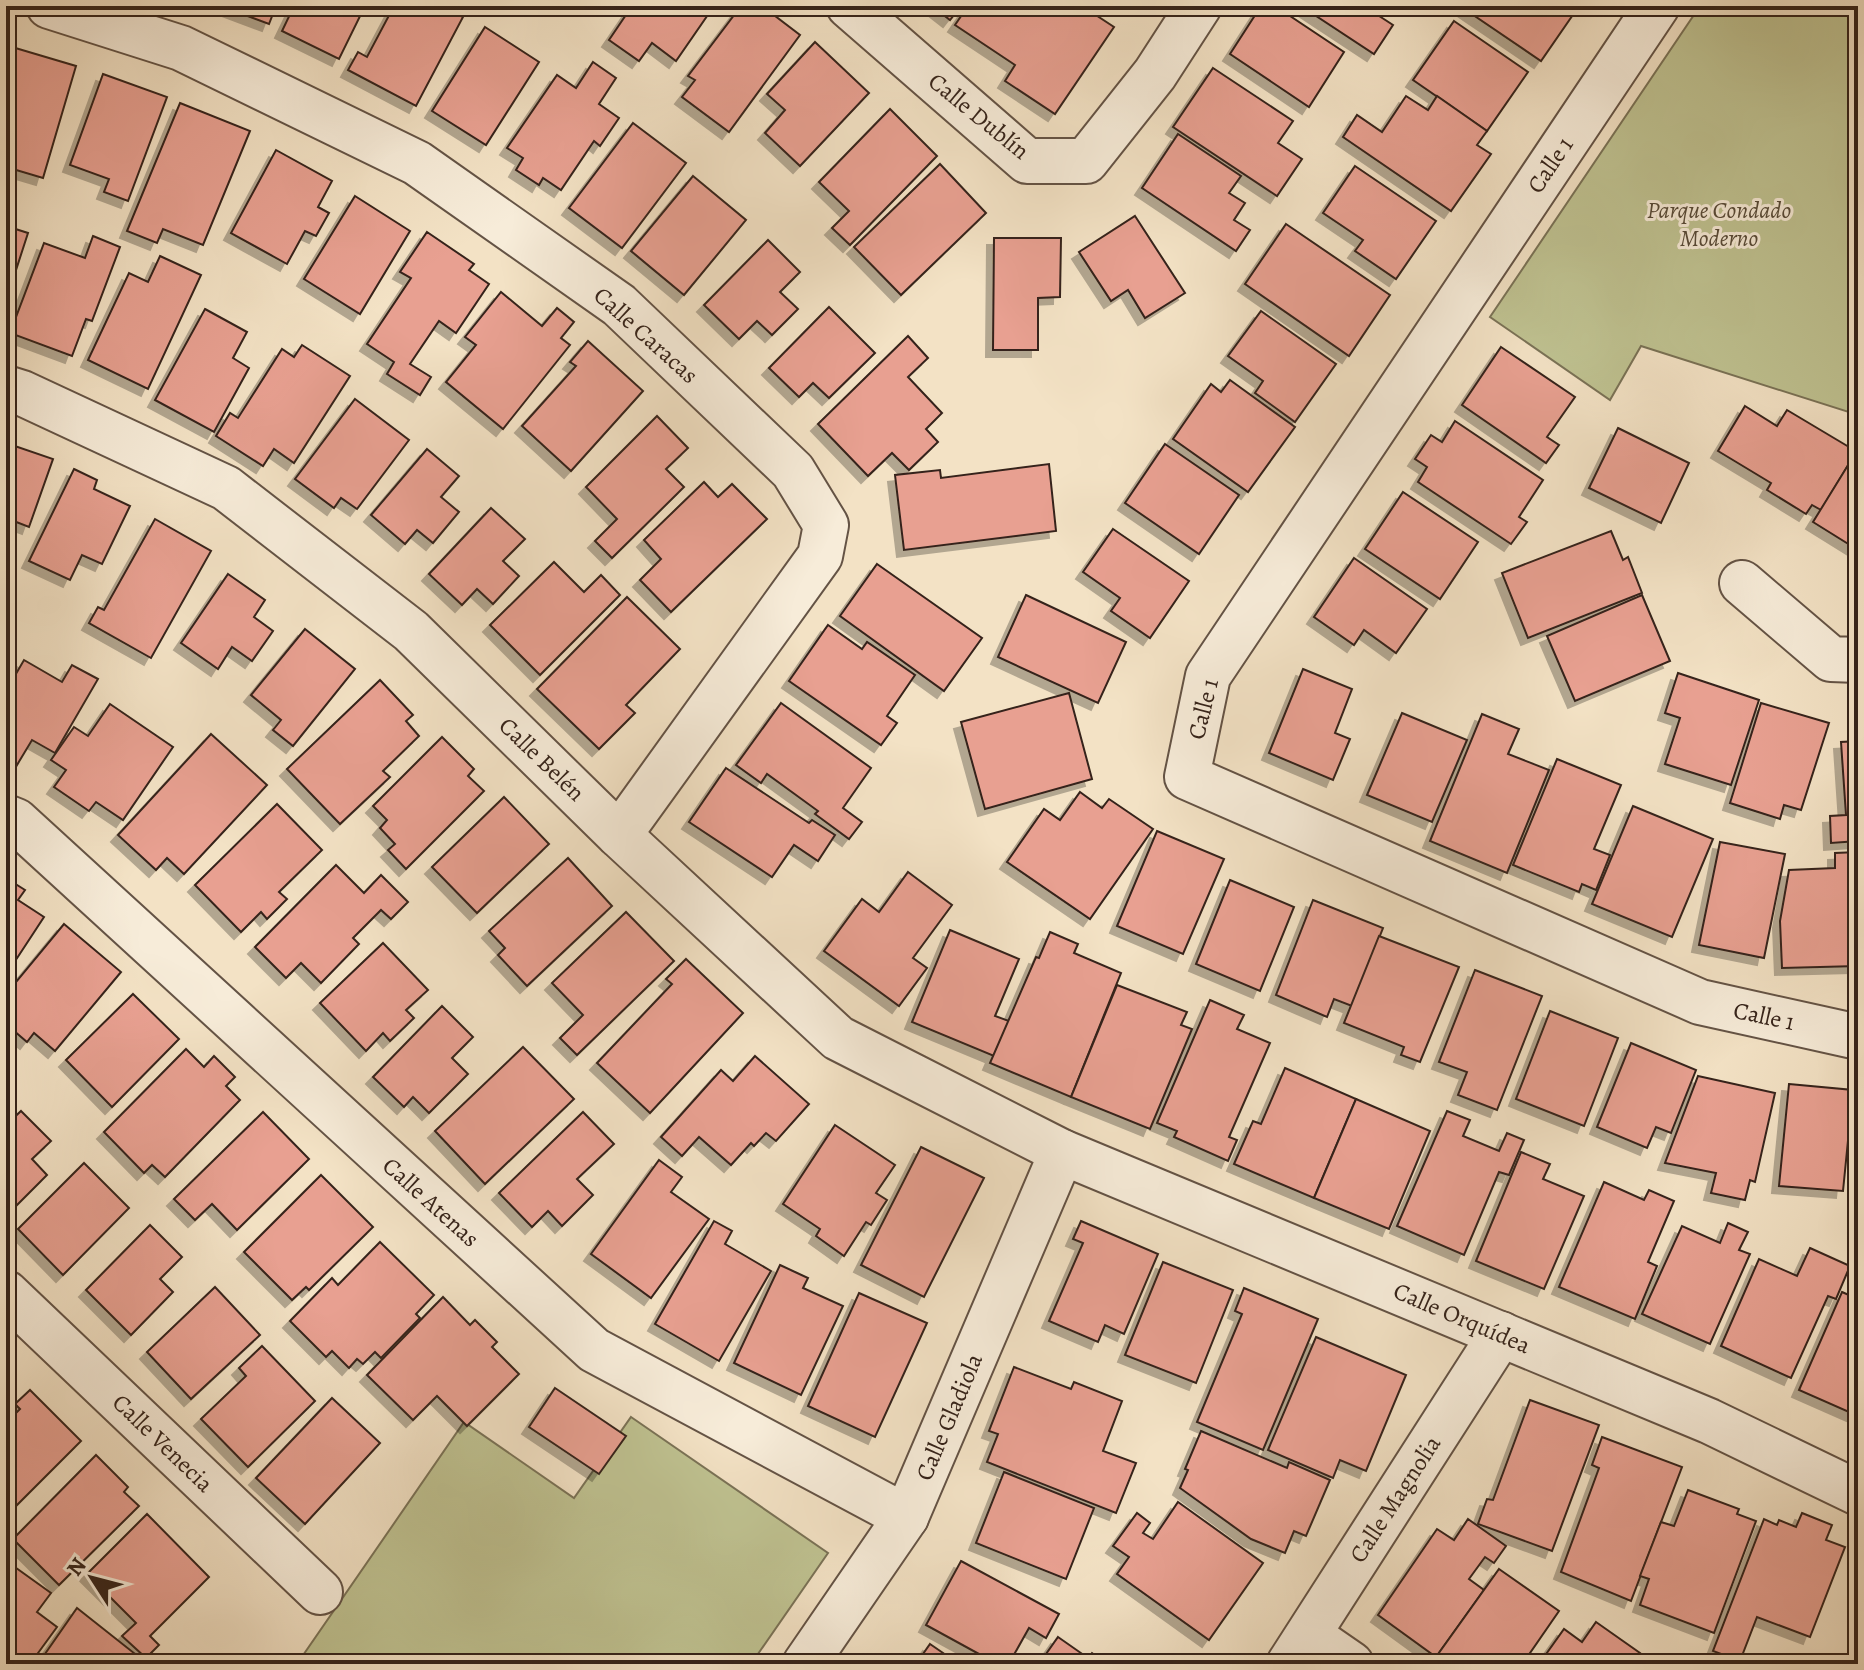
<svg xmlns="http://www.w3.org/2000/svg" width="1864" height="1670" viewBox="0 0 1864 1670" font-family="Alegreya,serif">
<style>
.green{fill:#bfc291;stroke:#7a7256;stroke-width:2}
.building{fill:#e8a091;stroke:#35231a;stroke-width:2;filter:url(#shadow)}
.lines{fill:none;stroke-linecap:round;stroke-linejoin:round}
.minor-casing{stroke:#645345;stroke-width:48}
.minor{stroke:#f7ecd9;stroke-width:44}
.labels{text-anchor:middle;stroke-width:6;stroke-linejoin:round;paint-order:stroke}
.street-label{font-size:24px;fill:#35231a;stroke:#f7ecd9}
.park-label{font-size:24px;font-style:italic;fill:#584b38;stroke:#f7ecd9}
</style>
<defs>
<filter id="shadow"><feDropShadow dx="-7" dy="7" stdDeviation="0" flood-color="#0004"/></filter>
</defs>
<rect width="100%" height="100%" fill="#f3e2c5"/>
<filter id="stains"><feTurbulence type="fractalNoise" baseFrequency=".0025" numOctaves="4"/><feColorMatrix values="0 0 0 0 .2 0 0 0 0 .09 0 0 0 0 .02 0 0 0 .5 -.17"/></filter>
<radialGradient id="worn" r=".72"><stop offset=".6" stop-color="#630" stop-opacity="0"/><stop offset="1" stop-color="#630" stop-opacity=".3"/></radialGradient>
<g class="green">
<path d="M1700,6H1858V415L1641,346L1610,400L1490,317Z"/>
<path d="M631,1417L828,1553L751,1664H297L464,1422L574,1498Z"/>
</g>
<g class="building">
<path d="M221,6H276L269,24Z"/>
<path d="M294,6H365L339,59L282,31Z"/>
<path d="M394,6H442L463,17L416,106L348,70L358,52L367,57Z"/>
<path d="M632,6H714L676,61L652,43L639,61L609,40Z"/>
<path d="M741,6H762L800,35L729,132L682,97L695,80L688,76Z"/>
<path d="M932,6H961L950,20Z"/>
<path d="M968,6H993L1004,13L1008,6H1045L1059,15L1065,6H1082L1114,27L1055,114L1005,81L1015,65L955,25Z"/>
<path d="M1261,6H1275L1344,52L1309,107L1230,54Z"/>
<path d="M1301,6H1373L1370,10L1393,25L1374,54Z"/>
<path d="M1460,6H1579L1541,61Z"/>
<path d="M1454,21L1528,72L1487,131L1413,80Z"/>
<path d="M485,27L539,62L486,145L432,111Z"/>
<path d="M815,42L869,93L800,166L765,133L785,110L767,94Z"/>
<path d="M12,47L76,66L43,178L6,167V67Z"/>
<path d="M593,62L616,78L599,104L619,118L600,146L594,141L561,190L543,178L539,185L516,170L523,158L507,148L557,75L576,88Z"/>
<path d="M1213,68L1293,121L1278,143L1302,159L1277,196L1173,127Z"/>
<path d="M103,74L167,97L128,201L104,192L109,179L70,165Z"/>
<path d="M1406,96L1428,110L1437,96L1487,131L1477,145L1491,154L1451,211L1343,137L1357,115L1382,132Z"/>
<path d="M180,103L250,131L203,245L163,229L157,243L127,231Z"/>
<path d="M890,109L937,156L850,245L832,228L849,211L819,182Z"/>
<path d="M633,123L686,163L622,248L569,208Z"/>
<path d="M1178,134L1241,176L1229,193L1245,203L1234,220L1250,230L1236,251L1142,188Z"/>
<path d="M276,150L332,181L318,207L329,213L316,236L305,231L287,264L231,233Z"/>
<path d="M940,164L986,213L901,295L854,247Z"/>
<path d="M1355,166L1436,221L1396,279L1355,251L1363,240L1323,213Z"/>
<path d="M693,176L746,220L684,295L631,251Z"/>
<path d="M355,196L410,231L360,314L304,279Z"/>
<path d="M1135,216L1185,293L1145,318L1128,290L1111,301L1079,252Z"/>
<path d="M1286,224L1390,295L1349,356L1245,284Z"/>
<path d="M6,226L28,233L6,301Z"/>
<path d="M427,232L474,264L469,270L489,284L456,333L439,321L410,364L431,377L420,395L387,374L394,362L367,344L411,278L400,272Z"/>
<path d="M93,236L120,247L92,321L86,319L72,356L10,333L44,243L85,258Z"/>
<path d="M994,238H1061L1060,297L1038,298V350H993Z"/>
<path d="M768,240L800,272L780,292L798,309L772,335L757,321L739,339L704,305Z"/>
<path d="M160,256L201,275L148,389L88,360L129,273L148,282Z"/>
<path d="M501,292L542,326L557,308L574,322L561,338L570,345L503,429L446,382L476,345L465,337Z"/>
<path d="M829,307L875,353L829,398L813,383L799,397L769,368Z"/>
<path d="M205,309L247,332L233,358L249,368L214,432L155,400Z"/>
<path d="M1261,311L1336,364L1295,422L1255,393L1263,381L1228,356Z"/>
<path d="M908,336L928,358L908,377L942,413L926,429L938,442L909,470L892,453L868,476L818,424Z"/>
<path d="M588,341L643,391L571,471L522,426L576,366L570,362Z"/>
<path d="M302,345L350,376L294,463L274,449L263,466L216,436L230,413L238,418L282,349L294,357Z"/>
<path d="M1501,347L1575,397L1547,437L1559,445L1546,463L1462,405Z"/>
<path d="M1230,380L1295,427L1248,492L1173,439L1211,384L1221,392Z"/>
<path d="M355,399L409,440L357,509L341,498L334,508L295,479Z"/>
<path d="M1745,406L1777,426L1787,410L1849,447L1854,439L1858,441V449L1821,510L1812,505L1806,514L1767,490L1771,483L1718,451Z"/>
<path d="M657,416L688,448L666,469L684,487L612,558L595,541L617,519L586,487Z"/>
<path d="M1455,421L1543,480L1519,517L1527,522L1511,544L1418,482L1427,467L1415,459L1431,435L1442,442Z"/>
<path d="M1618,428L1689,463L1661,523L1589,488Z"/>
<path d="M6,443L53,459L29,527L6,518Z"/>
<path d="M1165,444L1239,495L1199,554L1125,503Z"/>
<path d="M427,449L459,476L441,497L459,512L433,543L417,530L405,544L371,515Z"/>
<path d="M1858,449V550L1813,522Z"/>
<path d="M1049,464L1056,531L904,550L895,475L940,470L941,478Z"/>
<path d="M74,469L97,480L94,489L130,506L102,564L82,555L70,580L29,561Z"/>
<path d="M704,482L718,497L732,484L767,519L671,612L640,580L661,559L644,540Z"/>
<path d="M1403,492L1478,542L1440,599L1365,549Z"/>
<path d="M491,508L525,539L503,561L519,576L493,604L477,589L462,605L429,574Z"/>
<path d="M155,519L211,551L151,658L89,623L98,607L104,610Z"/>
<path d="M1113,529L1189,581L1150,638L1111,611L1120,598L1083,572Z"/>
<path d="M1611,531L1623,560L1628,557L1642,593L1528,638L1502,573Z"/>
<path d="M1354,558L1427,609L1396,653L1364,630L1354,645L1314,617Z"/>
<path d="M554,562L584,592L601,575L620,595L540,675L490,625Z"/>
<path d="M877,564L982,638L944,691L840,616Z"/>
<path d="M228,574L265,600L254,617L273,631L252,661L232,647L218,669L181,643Z"/>
<path d="M1026,595L1126,642L1098,703L998,657Z"/>
<path d="M1642,595L1670,661L1575,701L1547,636Z"/>
<path d="M627,597L680,649L626,705L635,713L599,749L537,689Z"/>
<path d="M828,625L862,649L867,642L915,675L887,716L897,723L881,745L789,681Z"/>
<path d="M305,629L355,669L293,746L273,730L281,720L251,695Z"/>
<path d="M24,660L62,682L72,665L98,679L55,753L32,740L14,770L6,765V691Z"/>
<path d="M1303,669L1352,689L1335,733L1350,739L1333,780L1269,753Z"/>
<path d="M1678,673L1759,700L1731,785L1665,764L1680,718L1665,713Z"/>
<path d="M380,680L413,715L406,721L419,736L383,771L390,777L340,824L287,769Z"/>
<path d="M1069,693L1092,779L985,809L961,722Z"/>
<path d="M781,703L871,768L843,808L862,822L849,839L815,814L818,811L767,774L761,783L736,765Z"/>
<path d="M1761,703L1829,723L1801,810L1784,805L1780,819L1730,803Z"/>
<path d="M110,704L173,747L123,820L96,802L89,811L54,787L66,770L51,760L74,727L88,736Z"/>
<path d="M1402,713L1467,740L1432,822L1367,795Z"/>
<path d="M1482,714L1519,729L1508,754L1549,770L1507,873L1430,841Z"/>
<path d="M211,734L267,785L184,874L167,858L156,870L118,835Z"/>
<path d="M442,737L474,769L468,776L484,791L406,869L388,850L395,844L380,828L387,820L373,806Z"/>
<path d="M1858,741V841L1831,843L1830,816L1846,815L1841,742Z"/>
<path d="M1557,759L1621,785L1594,849L1610,855L1596,890L1582,884L1579,892L1513,865Z"/>
<path d="M726,768L809,823L812,820L835,835L818,861L794,845L772,877L689,822Z"/>
<path d="M1080,792L1102,808L1109,799L1153,829L1090,919L1007,862L1044,809L1060,820Z"/>
<path d="M504,797L549,844L477,913L432,867Z"/>
<path d="M277,804L322,850L279,892L287,899L267,919L261,912L241,932L195,885Z"/>
<path d="M1633,806L1713,839L1672,937L1592,904Z"/>
<path d="M1157,831L1224,859L1183,954L1117,926Z"/>
<path d="M1720,842L1785,854L1764,958L1699,945Z"/>
<path d="M1858,852V966L1782,968L1780,921L1789,870L1835,868V853Z"/>
<path d="M568,858L612,906L527,986L498,955L505,948L489,931Z"/>
<path d="M336,865L364,893L381,875L408,902L391,919L381,910L353,938L359,944L321,983L301,963L286,978L255,947Z"/>
<path d="M908,872L952,905L913,958L927,968L899,1006L824,951L862,899L879,912Z"/>
<path d="M6,878L25,890L18,900L44,917L6,975Z"/>
<path d="M1230,880L1294,907L1260,991L1196,964Z"/>
<path d="M1313,900L1383,928L1352,1006L1334,999L1327,1017L1276,995Z"/>
<path d="M626,912L674,961L577,1055L560,1038L583,1015L552,983Z"/>
<path d="M64,924L121,972L55,1051L34,1033L27,1042L6,1024V994Z"/>
<path d="M950,930L1019,959L995,1016L1009,1021L994,1056L912,1022Z"/>
<path d="M1050,932L1078,944L1074,953L1121,973L1071,1097L990,1063L1036,957L1039,958Z"/>
<path d="M1379,936L1459,967L1420,1062L1401,1055L1404,1047L1344,1023Z"/>
<path d="M383,943L428,990L406,1010L414,1018L390,1041L383,1033L366,1051L320,1003Z"/>
<path d="M686,959L743,1013L650,1113L597,1063L672,984L666,979Z"/>
<path d="M1475,970L1542,996L1497,1110L1458,1095L1467,1072L1439,1062Z"/>
<path d="M1117,985L1187,1012L1181,1025L1192,1029L1150,1129L1071,1097Z"/>
<path d="M133,994L179,1039L112,1107L66,1060Z"/>
<path d="M1210,1000L1244,1015L1237,1029L1270,1043L1229,1137L1237,1140L1228,1161L1174,1137L1177,1131L1157,1123Z"/>
<path d="M442,1006L473,1037L452,1058L468,1074L429,1113L413,1097L404,1107L373,1077Z"/>
<path d="M1550,1011L1618,1038L1584,1126L1516,1099Z"/>
<path d="M1631,1043L1696,1070L1671,1133L1656,1127L1647,1148L1597,1127Z"/>
<path d="M523,1047L574,1099L485,1184L435,1131Z"/>
<path d="M186,1049L204,1067L214,1056L235,1077L226,1086L240,1100L165,1177L152,1165L144,1173L104,1132Z"/>
<path d="M755,1056L809,1104L776,1141L766,1133L754,1146L751,1143L731,1165L699,1137L682,1156L661,1137L721,1070L733,1081Z"/>
<path d="M1285,1068L1356,1099L1314,1198L1234,1164L1253,1121L1261,1124Z"/>
<path d="M1698,1076L1775,1093L1755,1182L1750,1180L1745,1200L1711,1193L1716,1173L1665,1163Z"/>
<path d="M1789,1084L1853,1090L1843,1191L1779,1186Z"/>
<path d="M1356,1099L1430,1131L1389,1229L1314,1198Z"/>
<path d="M21,1111L51,1141L32,1159L47,1175L6,1216V1125Z"/>
<path d="M1447,1111L1470,1120L1463,1136L1499,1151L1507,1133L1524,1140L1509,1175L1499,1172L1464,1255L1397,1226Z"/>
<path d="M263,1112L309,1159L237,1230L212,1204L195,1220L174,1199Z"/>
<path d="M583,1112L614,1144L577,1179L593,1195L562,1226L548,1211L532,1227L499,1193Z"/>
<path d="M835,1125L895,1165L876,1193L887,1200L871,1225L866,1222L844,1256L816,1236L820,1229L783,1204Z"/>
<path d="M921,1147L984,1178L924,1297L861,1265Z"/>
<path d="M1521,1152L1550,1164L1543,1179L1584,1196L1544,1289L1476,1261Z"/>
<path d="M659,1160L682,1177L671,1192L709,1219L651,1298L591,1254Z"/>
<path d="M84,1163L129,1208L63,1275L18,1229Z"/>
<path d="M321,1175L373,1227L309,1290L306,1287L292,1300L244,1252Z"/>
<path d="M1604,1182L1644,1200L1649,1190L1674,1201L1648,1262L1657,1266L1635,1319L1559,1287Z"/>
<path d="M714,1221L732,1231L725,1244L771,1271L719,1361L655,1324Z"/>
<path d="M1081,1221L1158,1254L1124,1334L1105,1325L1098,1342L1049,1321L1083,1243L1073,1239Z"/>
<path d="M1728,1223L1748,1232L1739,1250L1750,1254L1710,1344L1642,1314L1682,1226L1720,1243Z"/>
<path d="M150,1225L182,1257L160,1279L173,1292L131,1335L86,1290Z"/>
<path d="M380,1242L434,1295L416,1314L420,1318L381,1358L375,1352L363,1364L357,1359L349,1368L332,1351L326,1357L290,1321L332,1278L338,1285Z"/>
<path d="M1810,1248L1850,1266L1836,1299L1828,1296L1791,1378L1721,1346L1759,1259L1797,1276Z"/>
<path d="M1163,1262L1233,1290L1196,1383L1125,1355Z"/>
<path d="M780,1265L808,1278L803,1288L843,1306L801,1395L734,1363Z"/>
<path d="M215,1287L260,1335L191,1399L147,1352Z"/>
<path d="M1244,1288L1318,1319L1263,1450L1197,1422L1242,1314L1235,1311Z"/>
<path d="M1842,1292L1858,1299V1416L1799,1390Z"/>
<path d="M859,1293L927,1323L875,1437L808,1406Z"/>
<path d="M443,1297L470,1325L475,1320L497,1342L492,1347L519,1374L467,1426L437,1396L413,1420L367,1375Z"/>
<path d="M1316,1337L1406,1375L1366,1471L1340,1460L1333,1478L1268,1450Z"/>
<path d="M262,1346L315,1401L248,1467L201,1419L246,1376L239,1368Z"/>
<path d="M1014,1367L1071,1389L1074,1382L1122,1401L1103,1451L1136,1463L1116,1513L987,1462L998,1434L989,1431Z"/>
<path d="M555,1388L626,1436L599,1474L529,1427Z"/>
<path d="M30,1390L81,1441L6,1516V1423L20,1409L15,1404Z"/>
<path d="M332,1398L380,1443L305,1524L256,1478Z"/>
<path d="M1530,1400L1599,1425L1552,1551L1478,1524L1487,1499L1493,1500Z"/>
<path d="M1201,1431L1287,1468L1289,1462L1330,1480L1306,1536L1294,1531L1285,1553L1251,1539L1180,1488L1188,1470L1185,1469Z"/>
<path d="M1602,1437L1682,1467L1631,1601L1561,1572L1599,1468L1592,1465Z"/>
<path d="M96,1455L128,1487L124,1492L139,1506L59,1585L13,1539Z"/>
<path d="M1004,1472L1094,1508L1066,1579L976,1543Z"/>
<path d="M1688,1490L1739,1509L1737,1514L1756,1521L1714,1633L1640,1605L1649,1579L1640,1576L1661,1522L1674,1526Z"/>
<path d="M1178,1502L1263,1563L1209,1640L1117,1574L1129,1557L1113,1546L1137,1513L1150,1523L1143,1533L1153,1539Z"/>
<path d="M1802,1513L1832,1525L1826,1540L1845,1547L1810,1637L1757,1617L1740,1661L1713,1651L1764,1519L1777,1525L1779,1520L1796,1527Z"/>
<path d="M147,1514L209,1577L150,1636L159,1645L146,1658L122,1636L136,1623L87,1574Z"/>
<path d="M1468,1519L1506,1546L1494,1563L1485,1557L1469,1579L1484,1590L1436,1657L1378,1615L1437,1529L1454,1540Z"/>
<path d="M961,1561L1059,1614L1046,1638L1029,1628L1011,1660L1017,1664H988L990,1660L926,1625Z"/>
<path d="M12,1565L51,1593L37,1612L57,1627L30,1664H6V1574Z"/>
<path d="M1499,1569L1559,1611L1528,1656L1540,1663L1447,1664L1436,1657Z"/>
<path d="M77,1608L144,1661L143,1664H38Z"/>
<path d="M1596,1622L1640,1653L1633,1664H1539L1564,1629L1582,1642Z"/>
<path d="M1058,1637L1088,1658L1092,1653L1107,1664H1039Z"/>
<path d="M930,1644L959,1664H916Z"/>
</g>
<g class="lines">
<defs>
<g id="minor">
<path d="M49,6L181,48L417,163L619,305L793,471L826,525L820,556L619,835"/>
<path d="M849,6L1027,161H1086L1155,74L1199,6"/>
<path d="M1657,6L1208,676L1187,777L1700,1002L1858,1037"/>
<path d="M6,388L22,393L226,488L411,631L619,835L838,1038L1062,1152L1709,1421L1858,1493"/>
<path d="M1742,583L1831,659L1858,660"/>
<path d="M6,817L16,821L594,1350L906,1517"/>
<path d="M6,1293L320,1592"/>
<path d="M1309,1635L1351,1664"/>
<path d="M805,1664L906,1517L1062,1152"/>
<path d="M1289,1664L1501,1334"/>
</g>
</defs>
<use href="#minor" class="minor-casing"/>
<use href="#minor" class="minor"/>
</g>
<g class="labels">
<g class="street-label">
<text transform="translate(979 116) rotate(39)" y="8">Calle Dublín</text>
<text transform="translate(1550 165) rotate(-56)" y="8">Calle 1</text>
<text transform="translate(646 335) rotate(42)" y="8">Calle Caracas</text>
<text transform="translate(1203 709) rotate(-76)" y="8">Calle 1</text>
<text transform="translate(542 759) rotate(44)" y="8">Calle Belén</text>
<text transform="translate(1764 1016) rotate(12)" y="8">Calle 1</text>
<text transform="translate(431 1202) rotate(42)" y="8">Calle Atenas</text>
<text transform="translate(1462 1318) rotate(23)" y="8">Calle Orquídea</text>
<text transform="translate(949 1417) rotate(-67)" y="8">Calle Gladiola</text>
<text transform="translate(163 1443) rotate(44)" y="8">Calle Venecia</text>
<text transform="translate(1395 1499) rotate(-57)" y="8">Calle Magnolia</text>
</g>
<g class="park-label">
<text x="1719" y="218">Parque Condado<tspan x="1719" dy="28">Moderno</tspan></text>
</g>
</g>
<rect width="1864" height="1670" fill="none" stroke="#f3e2c5" stroke-width="32"/>
<rect x="8" y="8" width="1848" height="1654" fill="none" stroke="#35231a" stroke-width="4"/>
<rect x="16" y="16" width="1832" height="1638" fill="none" stroke="#35231a" stroke-width="2"/>
<g transform="translate(92 1578) rotate(306)" stroke="#f7ecd9" stroke-width="6" paint-order="stroke">
<path d="M0-6L14 30L0 20L-14 30Z" fill="#35231a"/>
<text y="-12" font-size="22" font-weight="bold" text-anchor="middle" fill="#35231a">N</text>
</g>
<rect width="100%" height="100%" filter="url(#stains)"/>
<rect width="100%" height="100%" fill="url(#worn)"/>
</svg>
